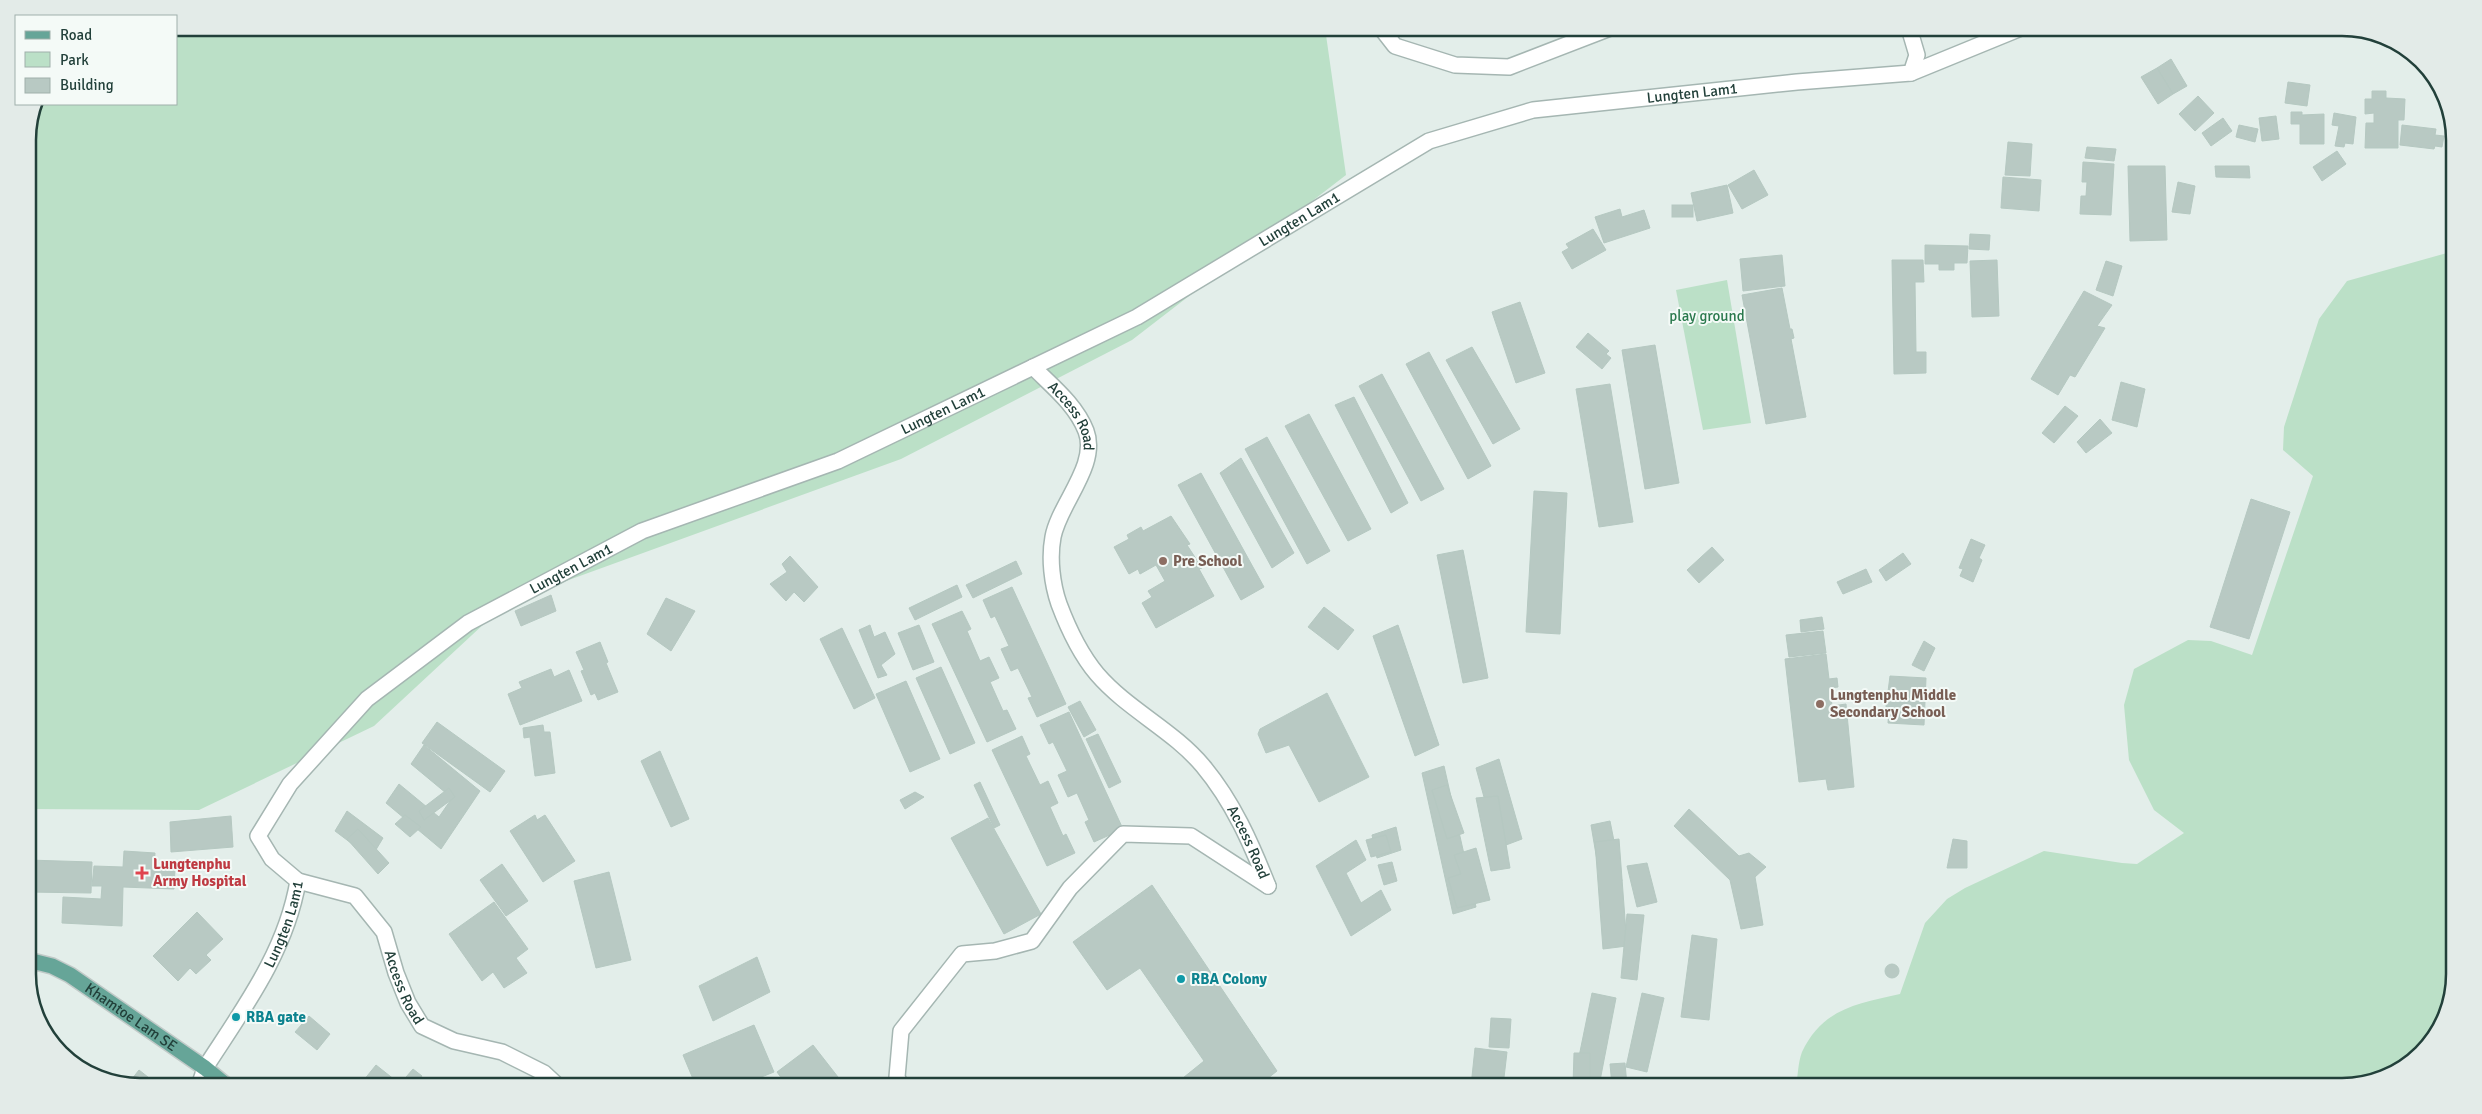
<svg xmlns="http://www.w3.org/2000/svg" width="2482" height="1114" viewBox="0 0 2482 1114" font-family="Signika,sans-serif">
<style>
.green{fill:#bbe0c7}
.building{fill:#b8c9c3;stroke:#b5c8c1}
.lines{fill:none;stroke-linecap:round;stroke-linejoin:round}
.minor-casing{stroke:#a5b6b2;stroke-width:18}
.major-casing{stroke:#c1cac8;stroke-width:18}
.minor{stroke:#fff;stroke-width:15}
.major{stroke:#66a598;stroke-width:15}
.education-dot{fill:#8d6e63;stroke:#f4faf7;stroke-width:2}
.health-dot{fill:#e0444e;stroke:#f4faf7;stroke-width:2}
.culture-dot{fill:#0f9aa8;stroke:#f4faf7;stroke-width:2}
.labels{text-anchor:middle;stroke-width:4;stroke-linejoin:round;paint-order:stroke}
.street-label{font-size:15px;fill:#22403a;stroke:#f4faf7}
.park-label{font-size:15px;fill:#2a794d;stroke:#f4faf7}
.education-label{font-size:15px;font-weight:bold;fill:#785e54;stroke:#f4faf7;text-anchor:start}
.health-label{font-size:15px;font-weight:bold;fill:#be3a42;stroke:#f4faf7;text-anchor:start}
.culture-label{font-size:15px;font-weight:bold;fill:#0d838f;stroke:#f4faf7;text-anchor:start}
.rim{fill:none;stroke:#22403a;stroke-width:2.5}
</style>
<rect width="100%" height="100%" fill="#e3eeea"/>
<g class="green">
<path d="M176,28H1325L1346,175L1132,340L901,459L566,581L486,622L374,726L199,810L28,809V133L35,104H176Z"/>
<path d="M2454,251V974L2446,1017L2405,1067L2342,1086H1796C1798,1076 1798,1062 1802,1052C1823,1008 1857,1004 1900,994L1925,923L1947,899L1965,888L2044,851L2122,863L2137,864L2184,833L2154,810L2129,760L2124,705L2134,669L2188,640L2211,641L2252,655L2313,476L2283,450L2284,427L2319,319L2347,281Z"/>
<path d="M1727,280L1751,423L1703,430L1676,290Z"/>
</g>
<g class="building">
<path d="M2171,59L2187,86L2173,94L2157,68Z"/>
<path d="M2157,68L2173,94L2158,104L2141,77Z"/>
<path d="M2288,82L2310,85L2307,106L2285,103Z"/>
<path d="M2372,91H2386V98L2405,99L2404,120H2398V148H2365L2366,123H2374V113L2365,114V99H2372Z"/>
<path d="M2198,96L2214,113L2195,131L2179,114Z"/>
<path d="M2291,112H2302V115L2324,114V144H2300V124H2291Z"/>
<path d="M2334,113L2356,117L2353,144L2345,143L2344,147L2335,146L2339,126L2332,125Z"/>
<path d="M2276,116L2279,139L2262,141L2259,118Z"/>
<path d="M2223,118L2232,131L2211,146L2202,133Z"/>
<path d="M2239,125L2258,129L2255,142L2236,137Z"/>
<path d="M2402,125L2436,129L2435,135L2444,136L2442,147L2435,146L2434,149L2400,145Z"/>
<path d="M2008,142L2032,144L2030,176L2005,175Z"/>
<path d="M2087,147L2116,149L2114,161L2085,158Z"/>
<path d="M2337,151L2346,164L2322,181L2313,167Z"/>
<path d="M2083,162L2114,164L2111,215L2080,214L2081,196H2086L2087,182H2082Z"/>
<path d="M2128,166H2165L2167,240L2130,241Z"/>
<path d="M2215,166H2249L2250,178L2216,177Z"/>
<path d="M1754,170L1768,195L1742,209L1728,185Z"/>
<path d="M2003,177L2041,180L2039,211L2001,208Z"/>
<path d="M2178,182L2195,186L2190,214L2172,212Z"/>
<path d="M1727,185L1733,213L1697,221L1691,193Z"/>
<rect x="1672" y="205" width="21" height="12"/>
<path d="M1620,209L1622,217L1644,210L1650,228L1604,243L1595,217Z"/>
<path d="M1593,229L1606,250L1572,269L1562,252L1569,248L1566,244Z"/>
<path d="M1970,234L1990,235L1989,250L1969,249Z"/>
<path d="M1925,245L1968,246L1967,263H1954V270H1939V264H1925Z"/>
<path d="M1782,255L1785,286L1743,291L1740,259Z"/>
<path d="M1892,260H1923L1924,282H1915L1916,352H1926V373L1894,374Z"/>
<path d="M1997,260L1999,316L1972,317L1970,261Z"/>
<path d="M2106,261L2122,266L2113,296L2096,290Z"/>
<path d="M1782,288L1790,329H1792L1794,338L1791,339L1806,417L1766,424L1742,295Z"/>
<path d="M2084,291L2112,305L2097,326L2105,328L2075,377L2070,375L2058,395L2031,379Z"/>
<path d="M1520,302L1545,373L1516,383L1492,312Z"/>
<path d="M1588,333L1609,351L1606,354L1611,358L1602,369L1576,347Z"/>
<path d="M1655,345L1679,483L1645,489L1622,350Z"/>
<path d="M1472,347L1520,429L1493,444L1446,360Z"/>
<path d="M1429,352L1491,466L1468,479L1406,364Z"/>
<path d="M1382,374L1444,489L1421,501L1359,386Z"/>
<path d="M2121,382L2145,389L2137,427L2112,420Z"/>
<path d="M1610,384L1633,522L1599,527L1576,389Z"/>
<path d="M1354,397L1408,503L1391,513L1335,405Z"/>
<path d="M2065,406L2078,416L2054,443L2042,433Z"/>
<path d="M1309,414L1371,529L1348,541L1285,426Z"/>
<path d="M2100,419L2112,433L2086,453L2077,442Z"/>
<path d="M1267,437L1330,551L1307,564L1245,449Z"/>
<path d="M1241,458L1294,553L1272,568L1220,473Z"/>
<path d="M1201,473L1264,587L1241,600L1178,485Z"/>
<path d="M1534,491L1567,493L1560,634L1526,632Z"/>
<path d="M2251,499L2290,512L2249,639L2210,627Z"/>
<path d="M1171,516L1190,544L1187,545L1202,568L1199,569L1214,596L1156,628L1142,603L1152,597L1148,591L1165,581L1156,565L1140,574L1138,569L1129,574L1114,547L1129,539L1127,535L1141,527L1143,531Z"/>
<path d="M1971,539L1985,545L1979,558L1982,560L1973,582L1960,576L1963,569L1959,568Z"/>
<path d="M1712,547L1724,560L1699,583L1687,570Z"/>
<path d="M1463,550L1488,678L1463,683L1437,555Z"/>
<path d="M1903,553L1911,564L1886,581L1879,570Z"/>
<path d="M790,556L818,587L804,602L794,592L786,601L770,584L787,572L782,564Z"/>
<path d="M1016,561L1022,574L973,598L966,585Z"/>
<path d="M1866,569L1872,582L1843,594L1837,582Z"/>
<path d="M957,585L962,597L915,620L909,608Z"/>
<path d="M1012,587L1066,704L1037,717L1028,698L1032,697L1018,668L1011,671L1001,649L1009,646L995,616L991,618L983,600Z"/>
<path d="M551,595L556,611L521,626L515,611Z"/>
<path d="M666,598L695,611L671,651L647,634Z"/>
<path d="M1324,607L1354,630L1338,650L1308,627Z"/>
<path d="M962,611L971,629L967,631L980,661L989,657L999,678L990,682L1003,711L1007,710L1016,729L987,742L932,624Z"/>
<path d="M1822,617L1824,629L1801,632L1800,620Z"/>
<path d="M870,625L874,637L885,632L895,654L881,665L887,675L878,678L859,630Z"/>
<path d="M919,625L934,662L913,670L898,633Z"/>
<path d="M1398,625L1439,745L1415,756L1373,636Z"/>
<path d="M842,628L875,698L854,709L820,639Z"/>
<path d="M1823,631L1826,653L1789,657L1786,635Z"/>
<path d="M1924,641L1935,648L1924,671L1912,665Z"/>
<path d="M600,642L608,662L606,663L618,692L598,700L595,693L591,695L581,671L584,670L576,652Z"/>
<path d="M1826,654L1829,679L1837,678L1838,687L1830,688L1832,706L1846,704L1854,787L1828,790L1826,779L1799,782L1785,659Z"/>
<path d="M941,667L975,743L950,754L916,678Z"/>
<path d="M551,669L554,677L569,670L582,701L520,725L508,694L522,688L519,682Z"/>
<path d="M1890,676L1926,678L1924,725L1888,723L1889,707H1886Z"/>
<path d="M906,681L940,759L910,772L876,694Z"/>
<path d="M1327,693L1369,777L1319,802L1289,745L1266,753L1258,734L1260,729Z"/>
<path d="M1080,701L1096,730L1084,737L1068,707Z"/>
<path d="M1069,712L1123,829L1094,842L1085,822L1089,820L1077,793L1068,797L1058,775L1067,771L1053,742L1049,744L1040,725Z"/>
<path d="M437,722L505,771L490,792L422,743Z"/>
<path d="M543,725L544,732H550L555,773L535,776L530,737L524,738L523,728Z"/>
<path d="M1098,734L1121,782L1109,788L1086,739Z"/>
<path d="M1022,736L1030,754L1026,756L1040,785L1048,781L1058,803L1050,807L1063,836L1066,834L1075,853L1047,866L992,750Z"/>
<path d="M424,745L480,791L441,849L386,803L399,784L439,817L452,798L411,764Z"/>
<path d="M660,751L689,819L671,827L641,761Z"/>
<path d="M1499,759L1522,839L1498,848L1476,768Z"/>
<path d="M1444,766L1476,907L1453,914L1422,773Z"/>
<path d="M980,782L1000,825L994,828L974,785Z"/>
<path d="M1447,785L1464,833L1447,839L1432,790Z"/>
<path d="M449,788L455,797L424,820L419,811Z"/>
<path d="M915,792L924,797L905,809L900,800Z"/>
<path d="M1498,796L1510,868L1491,871L1476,798Z"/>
<path d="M1689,809L1739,856L1749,853L1766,867L1755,877L1763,925L1741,929L1730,880L1674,826Z"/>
<path d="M347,811L383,838L371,858L335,831Z"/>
<path d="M405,815L421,827L410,837L395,824Z"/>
<path d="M535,815L537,820L545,815L575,861L543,882L510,831Z"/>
<path d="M231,816L233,847L171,852L170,822Z"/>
<path d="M988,818L1041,914L1004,934L951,838Z"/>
<path d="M1610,821L1622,881L1601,884L1591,825Z"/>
<path d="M1396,827L1401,850L1377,858L1372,835Z"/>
<path d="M358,829L389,863L378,874L347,839Z"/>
<path d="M1386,835L1391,852L1371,857L1366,840Z"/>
<path d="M1619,839L1627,946L1603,949L1595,842Z"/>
<path d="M1953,839L1967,841V868H1947Z"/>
<path d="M1356,840L1366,860L1346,873L1361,903L1381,890L1391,910L1351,936L1316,866Z"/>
<path d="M1476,848L1490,900L1457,908L1448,878L1461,874L1454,855Z"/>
<path d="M124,851L155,853L154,868H175L174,889L123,887L122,926L62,923L63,897L101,899L102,886H92L94,866L123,867Z"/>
<path d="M28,860L92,862L91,893L28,892Z"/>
<path d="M1392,862L1397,881L1384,885L1378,865Z"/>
<path d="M1647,863L1657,902L1637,907L1627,866Z"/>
<path d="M502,864L528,901L506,916L480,880Z"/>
<path d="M609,872L631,960L596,968L574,881Z"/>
<path d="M1152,885L1277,1071L1258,1086H1173L1204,1061L1140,968L1107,990L1073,942Z"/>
<path d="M494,902L528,949L516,958L527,973L504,988L493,972L482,981L449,934Z"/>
<path d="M197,912L223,939L206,955L211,960L196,974L190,968L178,981L153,956Z"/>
<path d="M1627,914L1644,915L1637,980L1621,978Z"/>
<path d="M1692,935L1717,939L1709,1020L1681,1017Z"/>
<path d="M757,957L770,992L713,1021L699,986Z"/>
<circle cx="1892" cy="971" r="7"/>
<path d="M1592,993L1616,998L1599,1086H1573Z"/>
<path d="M1642,993L1664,998L1647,1072L1626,1067Z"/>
<path d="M309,1016L330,1034L317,1050L295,1032Z"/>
<path d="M1491,1018L1511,1019L1509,1048L1489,1047Z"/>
<path d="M754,1025L774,1072L739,1086H696L683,1055Z"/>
<path d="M813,1045L845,1086H780L785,1083L777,1072Z"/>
<path d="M1475,1048L1507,1052L1503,1086H1471Z"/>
<path d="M1574,1053H1590V1086H1573Z"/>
<path d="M1625,1063L1627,1086H1612L1610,1064Z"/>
<path d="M376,1065L400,1084L413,1069L422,1076L414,1086H359Z"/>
<path d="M139,1070L153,1081L148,1086L128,1084Z"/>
</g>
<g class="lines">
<defs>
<g id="minor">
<path d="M1381,28L1395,46L1455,65L1509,67L1610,28"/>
<path d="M2381,35L2389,39"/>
<path d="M1911,73L2021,28"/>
<path id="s1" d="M1033,367C1052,386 1076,405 1086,431C1099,465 1059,504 1053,537C1049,558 1052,584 1059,604C1068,628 1081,655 1097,674C1128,710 1173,730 1203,766C1233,802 1251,843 1268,886"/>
<path id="s2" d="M298,881L355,896L384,932L396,973L408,1003L422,1026L454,1041L502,1052L544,1073L558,1086"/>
<path id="s3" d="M199,1086L205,1068C243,1009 286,952 298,881L272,859L258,836L290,784L367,699L468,623L642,531L838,461L1137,317L1429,141L1533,110L1797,82L1911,73L1917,55L1909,28H1906"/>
<path d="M901,1086L897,1077L901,1031L962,954L995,951L1032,941L1070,888L1123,834L1191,836L1268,886"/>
</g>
<g id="major">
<path id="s4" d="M28,960L52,966L70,975L205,1068L227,1086"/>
</g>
</defs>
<use href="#minor" class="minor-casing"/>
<use href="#major" class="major-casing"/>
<use href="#minor" class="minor"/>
<use href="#major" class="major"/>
</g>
<g class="education-dot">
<circle cx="1163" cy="561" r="5"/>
<circle cx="1820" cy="704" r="5"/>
</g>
<path class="health-dot" d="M139.5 865.5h5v5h5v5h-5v5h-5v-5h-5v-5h5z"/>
<g class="culture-dot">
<circle cx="1181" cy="979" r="5"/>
<circle cx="236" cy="1017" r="5"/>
</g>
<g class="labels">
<g class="street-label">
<text dy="5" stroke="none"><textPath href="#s3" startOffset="1939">Lungten Lam1</textPath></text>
<text dy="5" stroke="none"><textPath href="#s3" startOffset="1519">Lungten Lam1</textPath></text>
<text dy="5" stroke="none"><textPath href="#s3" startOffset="1114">Lungten Lam1</textPath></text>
<text dy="5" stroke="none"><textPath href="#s1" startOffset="64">Access Road</textPath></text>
<text dy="5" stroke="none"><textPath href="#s3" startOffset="709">Lungten Lam1</textPath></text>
<text dy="5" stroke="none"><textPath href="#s1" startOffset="575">Access Road</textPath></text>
<text dy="5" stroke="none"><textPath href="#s3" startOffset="184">Lungten Lam1</textPath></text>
<text dy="5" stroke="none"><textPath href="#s2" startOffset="164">Access Road</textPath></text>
<text dy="5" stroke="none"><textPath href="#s4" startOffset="119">Khamtoe Lam SE</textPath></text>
</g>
<g class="park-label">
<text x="1707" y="321">play ground</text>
</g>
<g class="education-label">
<text x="1173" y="566">Pre School</text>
<text x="1830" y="700">Lungtenphu Middle<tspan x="1830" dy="17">Secondary School</tspan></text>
</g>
<g class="health-label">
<text x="153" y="869">Lungtenphu<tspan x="153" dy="17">Army Hospital</tspan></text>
</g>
<g class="culture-label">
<text x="1191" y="984">RBA Colony</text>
<text x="246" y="1022">RBA gate</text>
</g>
</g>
<path d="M0 0H2482V1114H0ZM140 36H2342A104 104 0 0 1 2446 140V974A104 104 0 0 1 2342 1078H140A104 104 0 0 1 36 974V140A104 104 0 0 1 140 36Z" fill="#e3ebe8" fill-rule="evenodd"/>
<path class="rim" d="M140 36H2342A104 104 0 0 1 2446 140V974A104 104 0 0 1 2342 1078H140A104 104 0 0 1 36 974V140A104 104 0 0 1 140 36Z"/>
<rect x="15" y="15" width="162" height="90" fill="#f4faf7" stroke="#a0b0ab"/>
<rect x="25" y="31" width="25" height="8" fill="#66a598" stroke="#a0b0ab"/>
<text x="60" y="40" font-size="15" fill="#22403a">Road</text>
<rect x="25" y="52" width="25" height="15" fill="#bbe0c7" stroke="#a0b0ab"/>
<text x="60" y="65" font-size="15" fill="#22403a">Park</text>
<rect x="25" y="78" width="25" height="15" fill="#b8c9c3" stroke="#a0b0ab"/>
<text x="60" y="90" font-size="15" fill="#22403a">Building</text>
</svg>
